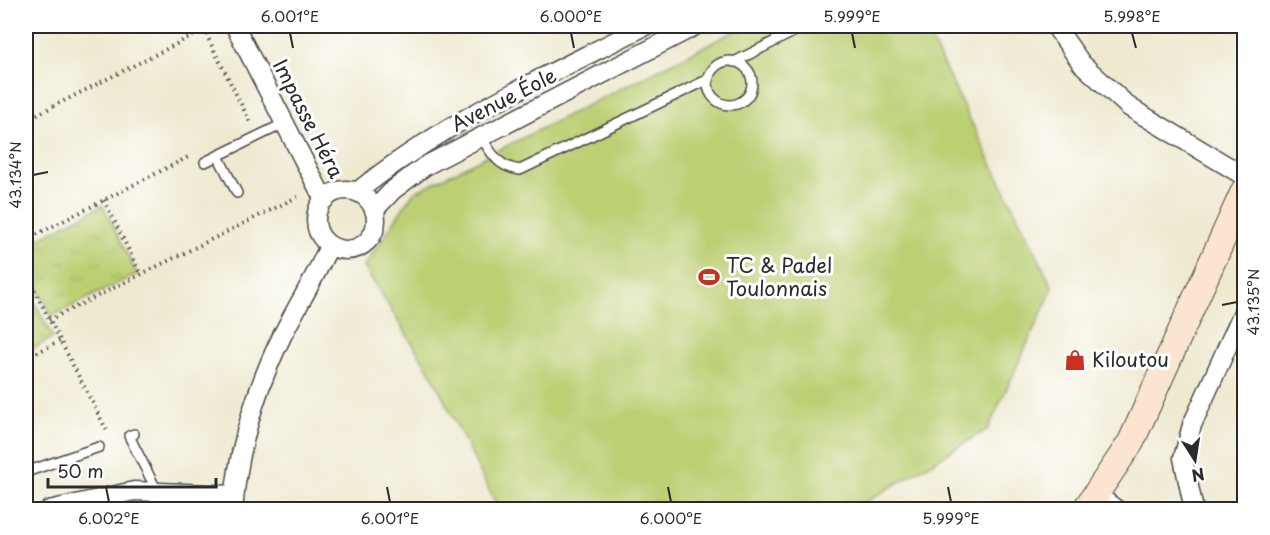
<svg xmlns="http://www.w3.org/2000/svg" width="1270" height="535" viewBox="0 0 1270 535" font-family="'Playpen Sans',sans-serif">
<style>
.grass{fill:url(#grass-tufts);stroke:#737d4f;stroke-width:1.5}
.pitch{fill:#bbcf73;stroke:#737d4f;stroke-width:1.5}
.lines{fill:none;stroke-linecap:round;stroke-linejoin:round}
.lane-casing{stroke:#484844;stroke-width:12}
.street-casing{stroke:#484844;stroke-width:21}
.secondary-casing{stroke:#484844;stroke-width:28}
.path{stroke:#484844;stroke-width:4;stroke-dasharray:1.5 4.5;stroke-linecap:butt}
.lane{stroke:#fff;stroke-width:9}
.street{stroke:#fff;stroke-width:18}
.secondary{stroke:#fce5d0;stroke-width:26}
.ticks{fill:none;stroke:#2b2b2b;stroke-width:2}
.labels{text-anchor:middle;stroke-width:6;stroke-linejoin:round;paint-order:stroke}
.street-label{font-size:20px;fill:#2b2b2b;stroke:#fff}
.poi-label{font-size:20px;fill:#2b2b2b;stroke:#fff;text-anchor:start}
.neatline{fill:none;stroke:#2b2b2b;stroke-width:2}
.ticks-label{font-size:15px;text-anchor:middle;fill:#2b2b2b}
</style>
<defs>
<pattern id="grass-tufts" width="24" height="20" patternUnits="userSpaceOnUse" patternTransform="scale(1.5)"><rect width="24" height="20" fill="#bbcf73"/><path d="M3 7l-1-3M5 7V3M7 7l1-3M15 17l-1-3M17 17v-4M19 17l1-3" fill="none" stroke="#a1b264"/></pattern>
</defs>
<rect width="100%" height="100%" fill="#fff"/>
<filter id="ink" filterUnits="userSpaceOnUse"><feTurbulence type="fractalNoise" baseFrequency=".0167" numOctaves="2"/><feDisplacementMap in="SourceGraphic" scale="12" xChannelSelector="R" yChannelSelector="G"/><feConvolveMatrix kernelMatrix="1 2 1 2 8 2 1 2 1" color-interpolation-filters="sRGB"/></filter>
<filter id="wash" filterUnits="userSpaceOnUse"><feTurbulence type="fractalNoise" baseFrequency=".008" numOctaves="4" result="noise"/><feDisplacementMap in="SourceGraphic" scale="24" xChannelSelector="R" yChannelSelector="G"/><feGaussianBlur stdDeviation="1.35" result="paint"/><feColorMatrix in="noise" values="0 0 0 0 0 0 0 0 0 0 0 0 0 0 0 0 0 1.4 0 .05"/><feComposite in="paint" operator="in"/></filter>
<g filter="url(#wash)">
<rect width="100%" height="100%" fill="#efe9d0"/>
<g class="grass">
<path d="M103,205L137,274L52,316L26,267V245Z"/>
<path d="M26,285L53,338L26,352Z"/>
</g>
<path class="pitch" d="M745,26H924L1053,288L988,429L854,509L499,510L431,373L364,267L413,193Z"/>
</g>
<g filter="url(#ink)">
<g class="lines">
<defs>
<g id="lane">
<circle cx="730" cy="83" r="22"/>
<path d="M734,62L805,26"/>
<path d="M481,137C492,154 498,167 520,170L709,79"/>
<path d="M218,156L237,193"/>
<path d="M205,162L285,123"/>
<path d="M134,434L129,436L157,491"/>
<path d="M26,472L99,447"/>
</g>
<g id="street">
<path d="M235,26L324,200"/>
<path d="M1055,26L1082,64L1129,107L1244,176"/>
<circle cx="346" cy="220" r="30"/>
<path d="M357,192C443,122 547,76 645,26"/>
<path d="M374,210L393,190L425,166L695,26"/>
<path d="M1097,495L1117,510"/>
<path d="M49,510L134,491L234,495"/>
<path d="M233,510C238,448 256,388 284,332C299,303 316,276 329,246"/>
<path d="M1194,510L1183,458L1192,425L1244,310"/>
</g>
<path id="secondary" d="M1085,510L1131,442L1244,191"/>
</defs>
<use href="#lane" class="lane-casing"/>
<use href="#street" class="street-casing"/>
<use href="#secondary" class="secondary-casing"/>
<g class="path">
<path d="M26,120L204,30L251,124"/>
<path d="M104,200L141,275"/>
<path d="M26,240L190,156"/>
<path d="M26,274L108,433"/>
<path d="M49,320L301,195"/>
<path d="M26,358L60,341"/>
</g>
<use href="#lane" class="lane"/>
<use href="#street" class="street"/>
<use href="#secondary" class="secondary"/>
</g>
</g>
<path class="ticks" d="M290,33L293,48M571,33L574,48M852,33L855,48M1132,33L1136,48M33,175L48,172M1222,305L1237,302M106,487L109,502M387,487L390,502M668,487L671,502M948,487L951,502"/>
<defs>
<symbol id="stadium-bare" viewBox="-9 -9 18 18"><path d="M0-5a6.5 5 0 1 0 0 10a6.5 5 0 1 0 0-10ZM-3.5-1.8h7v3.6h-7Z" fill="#c8321e" stroke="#fff" stroke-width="2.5" paint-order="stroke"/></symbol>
<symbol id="shop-bare" viewBox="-9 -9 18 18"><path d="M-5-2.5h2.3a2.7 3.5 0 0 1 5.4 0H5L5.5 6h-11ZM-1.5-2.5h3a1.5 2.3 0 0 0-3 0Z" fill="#c8321e" stroke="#fff" stroke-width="2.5" paint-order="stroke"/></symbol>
</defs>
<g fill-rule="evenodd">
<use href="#stadium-bare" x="694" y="262" width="30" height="30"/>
<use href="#shop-bare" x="1060" y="345" width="30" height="30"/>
</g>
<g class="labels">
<g class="street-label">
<text transform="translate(504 100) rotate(-27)" y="7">Avenue Éole</text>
<text transform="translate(308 119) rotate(63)" y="7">Impasse Héra</text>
</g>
<g class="poi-label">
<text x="726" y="273">TC &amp; Padel<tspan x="726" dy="23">Toulonnais</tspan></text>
<text x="1092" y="367">Kiloutou</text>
</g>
</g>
<rect width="1270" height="535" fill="none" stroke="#fff" stroke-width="66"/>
<g transform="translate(1195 460) rotate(168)" stroke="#ffffff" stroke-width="4.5" paint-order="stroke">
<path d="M0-4.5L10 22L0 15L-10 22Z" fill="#2b2b2b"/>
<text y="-9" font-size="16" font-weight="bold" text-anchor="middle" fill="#2b2b2b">N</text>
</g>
<path d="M48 478v9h168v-9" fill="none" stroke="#2b2b2b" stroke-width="3"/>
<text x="57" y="478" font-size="18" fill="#2b2b2b" stroke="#ffffff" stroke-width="4.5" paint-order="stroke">50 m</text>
<rect x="33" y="33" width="1204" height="469" class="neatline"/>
<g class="ticks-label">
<text x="290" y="22">6.001°E</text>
<text x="571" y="22">6.000°E</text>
<text x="852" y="22">5.999°E</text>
<text x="1132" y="22">5.998°E</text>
<text transform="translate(16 175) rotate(-90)" y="5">43.134°N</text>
<text transform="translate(1254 302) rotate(-90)" y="5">43.135°N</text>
<text x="109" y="524">6.002°E</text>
<text x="390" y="524">6.001°E</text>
<text x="671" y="524">6.000°E</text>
<text x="951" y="524">5.999°E</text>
</g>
</svg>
